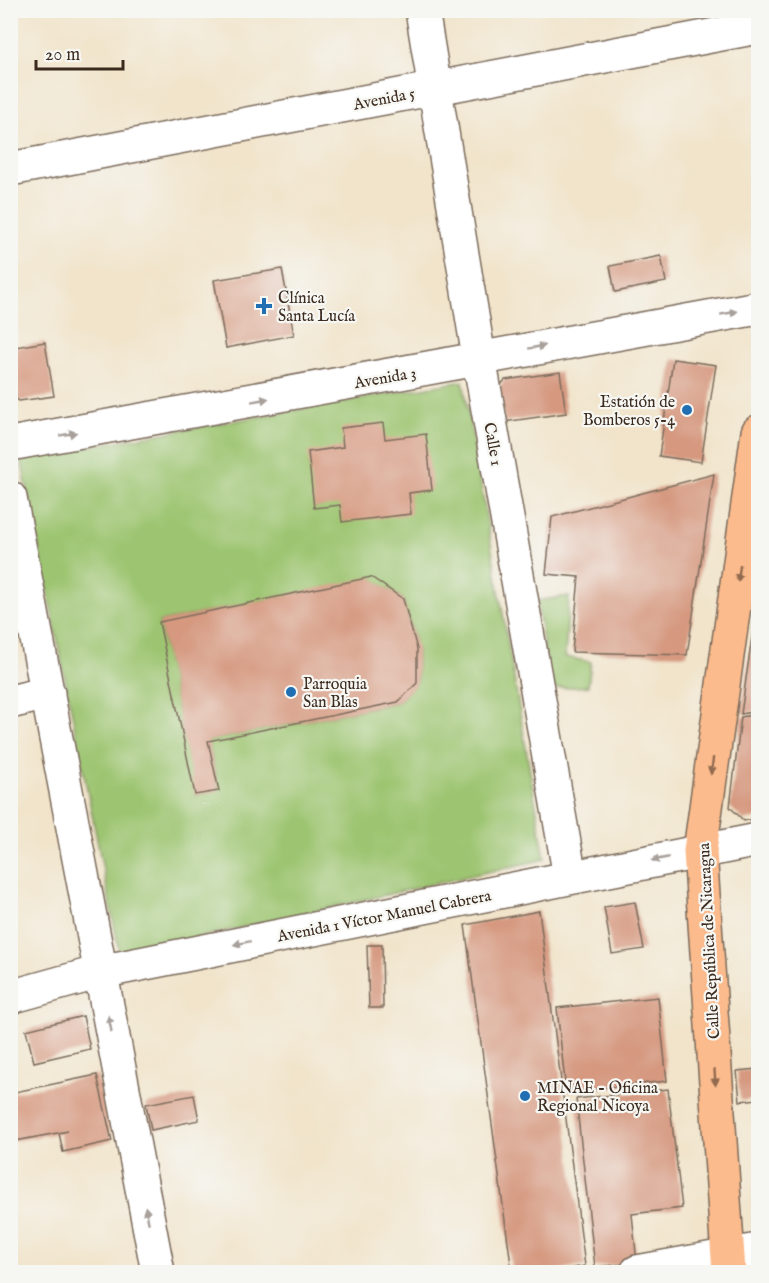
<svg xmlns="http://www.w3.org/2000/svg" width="769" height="1283" viewBox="0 0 769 1283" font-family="'IM FELL English',serif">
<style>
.green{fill:#9dc571;stroke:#6c7848;stroke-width:1.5;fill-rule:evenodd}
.building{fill:#d69980}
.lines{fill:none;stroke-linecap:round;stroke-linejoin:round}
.minor-casing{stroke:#7b6b5b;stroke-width:36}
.major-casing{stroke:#7b6b5b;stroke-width:36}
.minor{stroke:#fff;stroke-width:33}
.major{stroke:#fbbb8c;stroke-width:33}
.oneway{fill:#a79f9a}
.oneway2{fill:#916b50}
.poi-dot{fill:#1f6fb2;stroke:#f6f6f2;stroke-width:2}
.labels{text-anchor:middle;stroke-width:4.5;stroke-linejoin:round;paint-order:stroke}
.street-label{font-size:16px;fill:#3b2a1e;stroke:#f6f6f2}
.poi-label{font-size:16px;fill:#3b2a1e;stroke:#f6f6f2;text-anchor:start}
</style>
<rect width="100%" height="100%" fill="#f6f6f2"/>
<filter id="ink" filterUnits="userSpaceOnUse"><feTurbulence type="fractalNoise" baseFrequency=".0167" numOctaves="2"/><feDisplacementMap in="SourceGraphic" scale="12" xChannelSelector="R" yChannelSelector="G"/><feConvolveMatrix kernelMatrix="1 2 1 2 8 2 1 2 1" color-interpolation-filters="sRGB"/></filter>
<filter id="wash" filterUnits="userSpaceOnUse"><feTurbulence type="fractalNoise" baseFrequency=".008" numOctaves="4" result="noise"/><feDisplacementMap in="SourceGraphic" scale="24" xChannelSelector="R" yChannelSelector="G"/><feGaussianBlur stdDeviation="1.35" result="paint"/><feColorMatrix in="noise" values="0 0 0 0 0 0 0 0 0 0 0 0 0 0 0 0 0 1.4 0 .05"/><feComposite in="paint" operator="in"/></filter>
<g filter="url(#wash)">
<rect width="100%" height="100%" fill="#f1e4cb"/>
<g class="green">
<path d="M463,381L545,859L120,955L21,458ZM371,578L403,599L417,649V682L398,702L208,741L219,790L196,795L159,622Z"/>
<path d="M569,596L565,657L591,662L588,686L550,689L537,601Z"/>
</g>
<g id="blocks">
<g class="building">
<path d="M661,256L666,282L615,292L610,266Z"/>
<path d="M282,269L294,335L226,348L214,280Z"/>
<path d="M45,342L54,396L19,401L10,394V348Z"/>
<path d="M673,359L716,365L701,462L659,456Z"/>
<path d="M560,372L566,413L504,422L499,387L505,380Z"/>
<path d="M383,423L385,439L426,434L432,490L409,493L411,514L342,522L340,505L314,508L308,452L343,447L341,428Z"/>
<path d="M714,474L687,655L572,652L579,577L546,574L552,517Z"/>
<path d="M371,577L403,599L417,649V683L398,702L208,741L219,791L195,795L159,622Z"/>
<path d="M757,602L758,711L741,714Z"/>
<path d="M758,714V818L744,821L730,807L741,717Z"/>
<path d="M635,902L644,949L612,954L604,907Z"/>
<path d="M539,911L585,1266L550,1272H512L465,925Z"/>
<path d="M367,945H382L383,1008H369Z"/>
<path d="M658,997L667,1081L566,1092L557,1008Z"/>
<path d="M83,1016L90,1049L34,1062L26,1030Z"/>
<path d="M758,1069V1099L740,1101L737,1071Z"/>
<path d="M97,1075L112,1141L63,1152L59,1133L68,1131L10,1142V1093Z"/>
<path d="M668,1089L682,1208L632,1214L637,1263L595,1267L576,1099Z"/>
<path d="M194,1095L199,1120L151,1130L146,1104Z"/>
<path d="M758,1264V1272H743L747,1266Z"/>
</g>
</g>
</g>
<g filter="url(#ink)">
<use href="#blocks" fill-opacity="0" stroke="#7b6b5b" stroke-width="1.5"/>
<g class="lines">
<defs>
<g id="minor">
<path d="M422,10L479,358L570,877"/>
<path d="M10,169L758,27"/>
<path d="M10,444L758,308"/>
<path d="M10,498L158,1272"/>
<path d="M10,702L48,693"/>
<path d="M10,997L100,972L758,840"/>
<path d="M637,1272L758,1250"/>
</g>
<path id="major" d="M729,1272L700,851L758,432"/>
</defs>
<use href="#minor" class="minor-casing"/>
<use href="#major" class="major-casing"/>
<use href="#minor" class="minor"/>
<use href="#major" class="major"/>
</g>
<defs><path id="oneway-solid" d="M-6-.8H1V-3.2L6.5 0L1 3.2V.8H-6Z" transform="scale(1.5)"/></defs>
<g class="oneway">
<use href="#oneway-solid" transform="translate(729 313) rotate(-10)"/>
<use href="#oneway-solid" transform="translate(537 347) rotate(-10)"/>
<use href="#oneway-solid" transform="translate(260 400) rotate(-10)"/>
<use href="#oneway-solid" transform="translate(68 434) rotate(-10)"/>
<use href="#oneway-solid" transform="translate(660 859) rotate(169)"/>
<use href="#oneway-solid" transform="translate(242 943) rotate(168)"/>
<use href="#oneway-solid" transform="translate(110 1024) rotate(-101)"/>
<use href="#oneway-solid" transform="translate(147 1215) rotate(-101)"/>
</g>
<g class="oneway2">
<use href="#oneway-solid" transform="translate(739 573) rotate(98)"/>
<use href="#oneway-solid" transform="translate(712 766) rotate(98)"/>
<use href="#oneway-solid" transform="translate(715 1077) rotate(86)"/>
</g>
</g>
<g class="poi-dot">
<path d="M261 297h6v6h6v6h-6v6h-6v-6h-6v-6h6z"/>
<circle cx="687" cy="410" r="6"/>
<circle cx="291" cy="692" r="6"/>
<circle cx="525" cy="1096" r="6"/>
</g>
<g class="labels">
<g class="street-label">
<text transform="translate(384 98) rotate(-11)" y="6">Avenida 5</text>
<text transform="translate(385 377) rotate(-10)" y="6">Avenida 3</text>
<text transform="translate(494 444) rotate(80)" y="6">Calle 1</text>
<text transform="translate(384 915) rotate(-11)" y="6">Avenida 1 Víctor Manuel Cabrera</text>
<text transform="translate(708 941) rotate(-93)" y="6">Calle República de Nicaragua</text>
</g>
<g class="poi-label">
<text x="278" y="303">Clínica<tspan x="278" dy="18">Santa Lucía</tspan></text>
<text x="675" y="407" text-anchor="end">Estatión de<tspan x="675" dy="18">Bomberos 5-4</tspan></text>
<text x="303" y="689">Parroquia<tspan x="303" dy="18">San Blas</tspan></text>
<text x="537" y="1093">MINAE - Oficina<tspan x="537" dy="18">Regional Nicoya</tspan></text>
</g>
</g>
<rect width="769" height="1283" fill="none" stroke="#f6f6f2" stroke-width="36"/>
<path d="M36 60v9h87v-9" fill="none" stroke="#3b2a1e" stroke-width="3"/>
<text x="45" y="60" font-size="18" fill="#3b2a1e" stroke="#f6f6f2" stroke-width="4.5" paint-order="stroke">20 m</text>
</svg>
